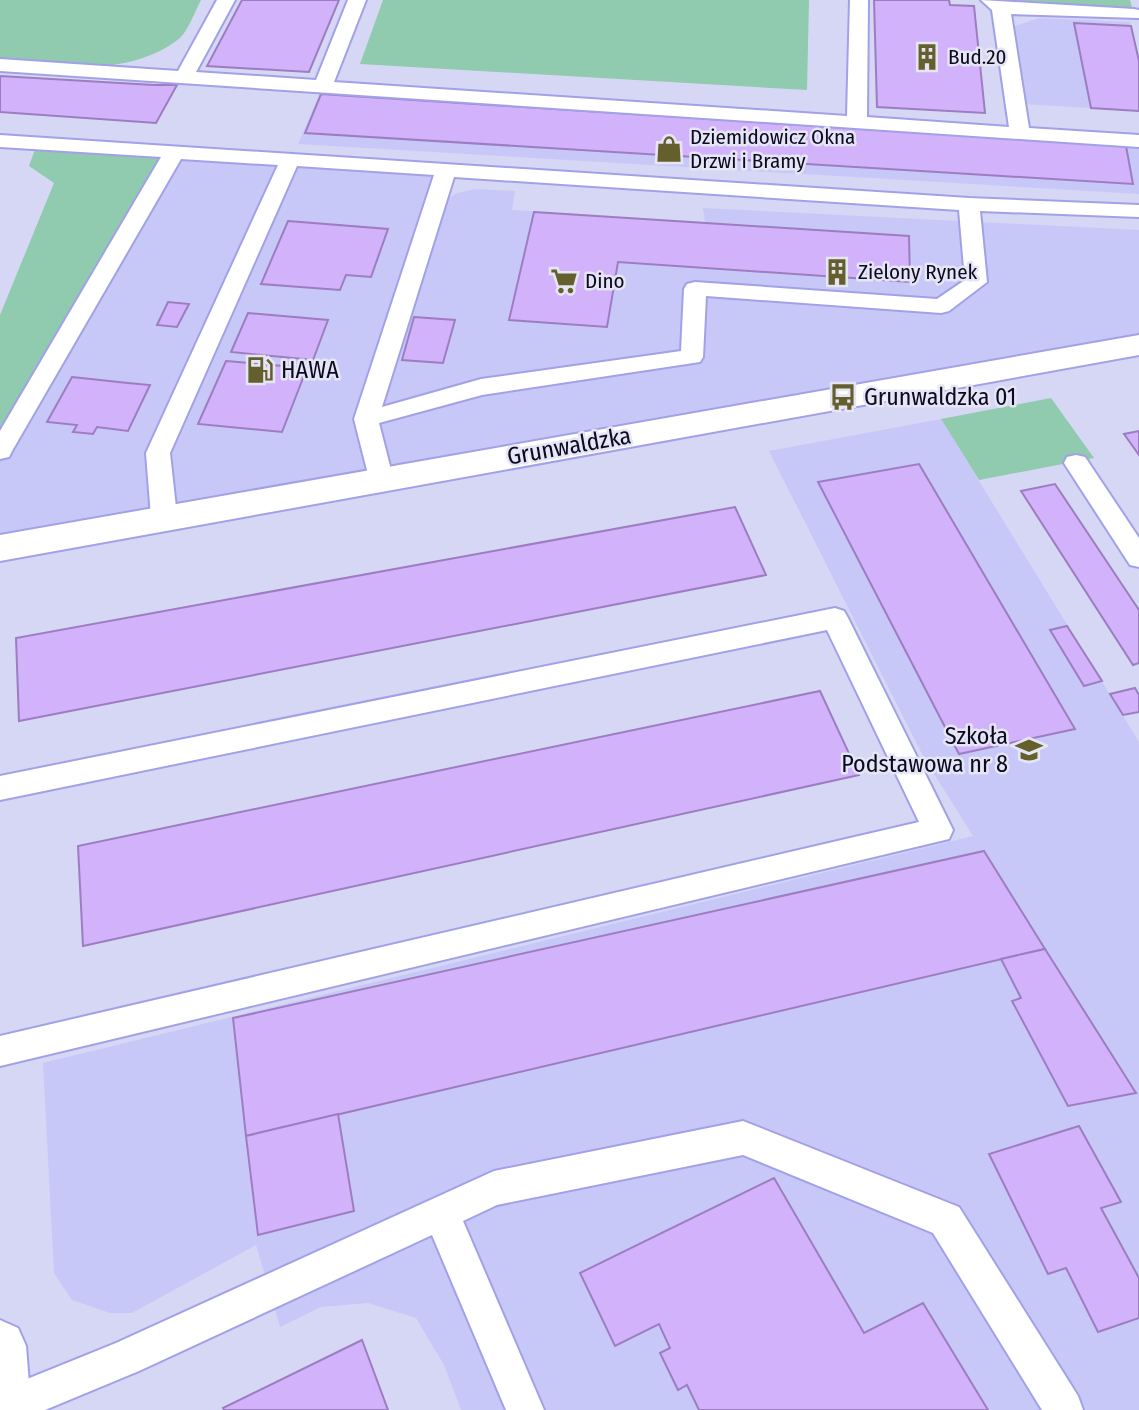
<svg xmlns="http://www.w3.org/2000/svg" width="1139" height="1410" viewBox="0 0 1139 1410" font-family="'Fira Sans Condensed',sans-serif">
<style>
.built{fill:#c8c8f8}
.green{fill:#90caaf}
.building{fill:#d2b2fb;stroke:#9c7ec0;stroke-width:2}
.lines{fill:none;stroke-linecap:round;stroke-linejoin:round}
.lane-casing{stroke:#a2a1e7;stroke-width:4}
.street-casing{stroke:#a2a1e7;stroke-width:4}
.lane{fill:#fff;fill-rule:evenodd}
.street{fill:#fff;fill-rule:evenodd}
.labels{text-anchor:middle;stroke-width:5;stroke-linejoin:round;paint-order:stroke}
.far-poi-label{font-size:21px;fill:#0c0a22;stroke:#e5e5f4;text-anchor:start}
.poi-label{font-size:24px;fill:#0c0a22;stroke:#e5e5f4;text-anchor:start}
.street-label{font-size:24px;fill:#0c0a22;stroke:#e5e5f4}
</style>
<rect width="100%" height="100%" fill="#d6d7f4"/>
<g class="built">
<path d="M1039,18L1130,22L1139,61V111L1023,104L1012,27Z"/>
<path d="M323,86L1139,141V194L298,144Z"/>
<path d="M174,153L446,170L436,206L457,193L475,189L515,191L512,210L705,222L703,208L1139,230V345L0,548V451Z"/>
<path d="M941,419L1139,742V1410H461L444,1365L416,1318L368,1303L321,1307L280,1327L256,1245L132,1313H110L72,1300L54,1273L43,1063L973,836L924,758L769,451Z"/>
</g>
<g class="green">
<path d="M0,0H201C195,11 189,29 180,38C134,76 56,69 0,65Z"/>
<path d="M383,0H809L807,90L360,64Z"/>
<path d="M1000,0H1130L1134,14L1001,8Z"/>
<path d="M37,144L174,153L0,451V315L54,183L29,166Z"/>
<path d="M1051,398L1094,458L979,480L941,419Z"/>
</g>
<g class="building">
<path d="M242,0H339L309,72L207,66Z"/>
<path d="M874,0H949L950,5L974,6L985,113L877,107Z"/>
<path d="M1074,23L1131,26L1139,61V111L1091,108Z"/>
<path d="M0,76L154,85H177L156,123L0,112Z"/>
<path d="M321,94L1126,146L1133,184L305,133Z"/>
<path d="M534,212L909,236L910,282L618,262L607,327L509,320Z"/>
<path d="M288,221L388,229L371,277L346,275L340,290L261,284Z"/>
<path d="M168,302L189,304L177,327L157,325Z"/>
<path d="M248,313L328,320L313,360L231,352Z"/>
<path d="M414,317L455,320L443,363L402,360Z"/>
<path d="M226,361L307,368L282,432L198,424Z"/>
<path d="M72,377L128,383L150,385L128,431L97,427L93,434L73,432L77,425L47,422Z"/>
<path d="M1139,431V455L1124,434Z"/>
<path d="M919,464L1075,729L959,754L818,482Z"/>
<path d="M1055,484L1139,610V663L1133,665L1021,491Z"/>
<path d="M735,507L766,575L19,721L16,638Z"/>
<path d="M1067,626L1102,681L1084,686L1050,630Z"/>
<path d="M1135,688L1139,695V712L1123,715L1110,694Z"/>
<path d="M820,691L859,775L83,946L78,846Z"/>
<path d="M984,851L1045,949L246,1136L233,1018Z"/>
<path d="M1045,949L1069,987L1136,1093L1068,1106L1012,1001L1021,998L1001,959Z"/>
<path d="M338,1114L354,1211L258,1235L246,1136Z"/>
<path d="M1079,1126L1121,1202L1101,1208L1139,1278V1318L1098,1332L1066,1268L1048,1274L989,1154Z"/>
<path d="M774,1178L864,1333L923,1303L988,1410H699L687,1385L678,1390L660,1353L670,1348L659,1324L615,1346L580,1273Z"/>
<path d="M362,1340L388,1410H224L223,1408Z"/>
</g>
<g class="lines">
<defs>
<g id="lane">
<path d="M217,0H235L196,72L316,80L348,0H366L334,82L847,116L850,0H868L867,117L1009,127L992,10L981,0L1134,9L1139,10V18L1011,14L1029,128L1139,135V147L0,71V59L178,71Z"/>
<path d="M0,135L969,198L1139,205V217L980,211L987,282L949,311L941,313L706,296L703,357L700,362L482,395L379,423L393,478L390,484L381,487L372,484L369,478L354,419L434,175L297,166L170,453L177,517L173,523L164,526L155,523L151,517L146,453L278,165L181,159L12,451L9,457L0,459V431L161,157L0,147ZM454,177L959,210L965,280L937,299L695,282L687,284L684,289L681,351L481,379L382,407Z"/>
<path d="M1076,455L1085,457L1139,538V567L1130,565L1064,463L1067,457Z"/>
<path d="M835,608L844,611L848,618L953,830L949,839L0,1066V1036L919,822L827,630L0,800V776Z"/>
<path d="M743,1121L959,1207L1078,1396L1083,1410H1042L933,1233L743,1155L497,1205L463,1221L544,1410H506L432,1235L139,1371L45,1410H0V1390L116,1343L494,1171Z"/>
</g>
<g id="street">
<path d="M1139,335V355L0,561V535Z"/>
<path d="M0,1320L18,1328L26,1346L31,1410H0Z"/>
</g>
</defs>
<use href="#lane" class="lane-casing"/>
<use href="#street" class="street-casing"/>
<use href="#lane" class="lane"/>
<use href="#street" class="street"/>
</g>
<defs>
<symbol id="building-bare" viewBox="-9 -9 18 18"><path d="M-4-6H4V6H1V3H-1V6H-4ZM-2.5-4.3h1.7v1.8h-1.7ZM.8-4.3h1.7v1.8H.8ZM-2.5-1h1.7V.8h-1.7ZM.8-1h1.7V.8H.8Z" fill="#645f2c" stroke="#e5e5f4" stroke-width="2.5" paint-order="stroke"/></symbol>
<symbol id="shop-bare" viewBox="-9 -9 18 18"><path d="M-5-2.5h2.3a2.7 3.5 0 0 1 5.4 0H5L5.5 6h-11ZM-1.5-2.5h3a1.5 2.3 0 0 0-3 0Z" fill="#645f2c" stroke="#e5e5f4" stroke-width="2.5" paint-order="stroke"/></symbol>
<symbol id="supermarket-bare" viewBox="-9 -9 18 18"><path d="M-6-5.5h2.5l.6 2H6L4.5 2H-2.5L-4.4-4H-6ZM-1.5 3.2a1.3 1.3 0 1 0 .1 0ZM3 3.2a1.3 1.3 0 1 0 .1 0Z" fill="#645f2c" stroke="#e5e5f4" stroke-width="2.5" paint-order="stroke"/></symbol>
<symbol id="fuel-bare" viewBox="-9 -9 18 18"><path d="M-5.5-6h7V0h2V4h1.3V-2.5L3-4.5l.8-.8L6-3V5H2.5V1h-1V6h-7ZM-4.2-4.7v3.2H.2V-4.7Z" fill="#645f2c" stroke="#e5e5f4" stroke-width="2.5" paint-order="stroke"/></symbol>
<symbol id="bus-bare" viewBox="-9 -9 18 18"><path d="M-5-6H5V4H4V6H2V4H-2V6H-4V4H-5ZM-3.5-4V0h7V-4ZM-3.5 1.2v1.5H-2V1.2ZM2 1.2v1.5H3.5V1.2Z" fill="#645f2c" stroke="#e5e5f4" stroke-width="2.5" paint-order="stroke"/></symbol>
<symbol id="school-bare" viewBox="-9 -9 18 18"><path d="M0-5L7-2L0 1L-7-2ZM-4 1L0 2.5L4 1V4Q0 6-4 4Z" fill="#645f2c" stroke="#e5e5f4" stroke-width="2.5" paint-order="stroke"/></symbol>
</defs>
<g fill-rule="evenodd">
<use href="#building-bare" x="908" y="38" width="38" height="38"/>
<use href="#shop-bare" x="650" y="130" width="38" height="38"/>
<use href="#building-bare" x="818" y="253" width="38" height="38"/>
<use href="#supermarket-bare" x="545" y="262" width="38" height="38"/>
<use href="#fuel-bare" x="241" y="351" width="38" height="38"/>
<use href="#bus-bare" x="824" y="378" width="38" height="38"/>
<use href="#school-bare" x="1010" y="731" width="38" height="38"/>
</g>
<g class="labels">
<g class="far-poi-label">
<text x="948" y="64">Bud.20</text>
<text x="690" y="144">Dziemidowicz Okna<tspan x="690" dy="24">Drzwi i Bramy</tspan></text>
<text x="858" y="279">Zielony Rynek</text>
<text x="585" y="288">Dino</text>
</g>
<g class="poi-label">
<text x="281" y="378">HAWA</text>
<text x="864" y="405">Grunwaldzka 01</text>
<text x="1008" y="744" text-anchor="end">Szkoła<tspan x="1008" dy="28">Podstawowa nr 8</tspan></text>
</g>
<g class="street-label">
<text transform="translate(569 446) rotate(-10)" y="8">Grunwaldzka</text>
</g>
</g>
</svg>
